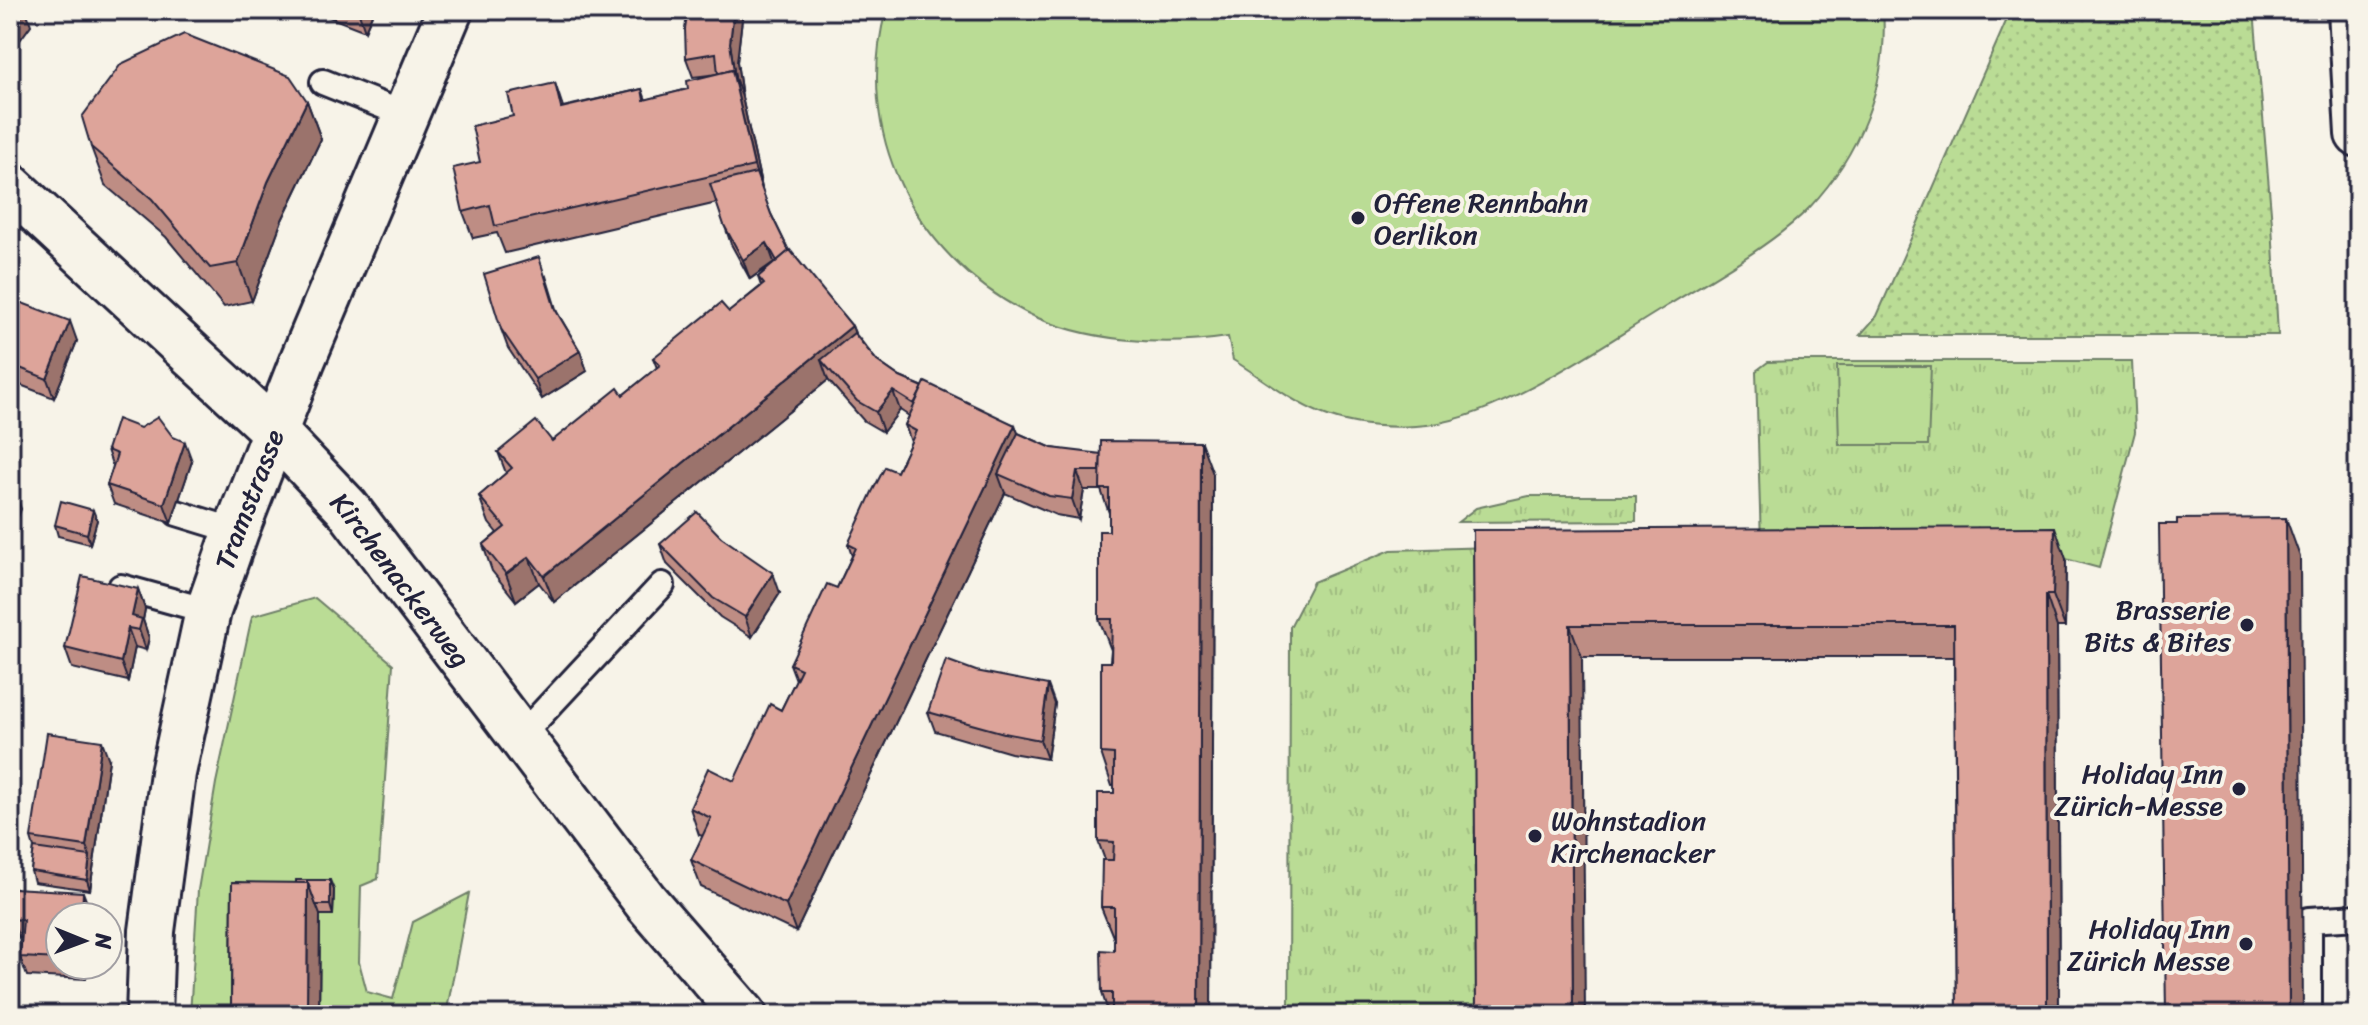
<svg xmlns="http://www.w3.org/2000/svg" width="2368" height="1025" viewBox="0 0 2368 1025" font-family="Sriracha,sans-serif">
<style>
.grass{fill:url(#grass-tufts);stroke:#6e7f68;stroke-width:2}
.park{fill:url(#park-dots);stroke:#6e7f68;stroke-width:2}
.garden{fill:#badc95;stroke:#6e7f68;stroke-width:2}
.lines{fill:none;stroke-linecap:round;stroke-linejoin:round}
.lane-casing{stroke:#22223b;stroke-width:30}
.street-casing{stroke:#22223b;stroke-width:50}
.secondary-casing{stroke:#22223b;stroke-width:50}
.lane{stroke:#f7f3e8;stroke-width:24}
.street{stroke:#f7f3e8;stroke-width:44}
.secondary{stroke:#f7f3e8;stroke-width:44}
.wall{fill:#be8d84;stroke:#22223b;stroke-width:2}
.shaded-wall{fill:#9b736c;stroke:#22223b;stroke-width:2}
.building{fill:#dda49a;stroke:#22223b;stroke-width:2}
.poi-dot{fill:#22223b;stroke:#f7f3e8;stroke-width:3}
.labels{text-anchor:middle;stroke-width:8;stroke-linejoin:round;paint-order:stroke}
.poi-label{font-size:28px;fill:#22223b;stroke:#f7f3e8;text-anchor:end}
.street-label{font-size:28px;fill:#22223b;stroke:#f7f3e8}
</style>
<defs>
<pattern id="grass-tufts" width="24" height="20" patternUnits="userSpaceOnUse" patternTransform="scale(2)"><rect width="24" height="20" fill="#badc95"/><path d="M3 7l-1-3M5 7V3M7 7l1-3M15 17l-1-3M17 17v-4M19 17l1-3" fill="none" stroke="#a0bc81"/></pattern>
<pattern id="park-dots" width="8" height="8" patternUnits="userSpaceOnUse" patternTransform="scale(2)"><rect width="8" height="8" fill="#badc95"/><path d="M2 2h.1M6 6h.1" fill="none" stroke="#a0bc81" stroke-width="1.8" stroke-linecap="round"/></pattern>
</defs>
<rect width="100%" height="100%" fill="#f7f3e8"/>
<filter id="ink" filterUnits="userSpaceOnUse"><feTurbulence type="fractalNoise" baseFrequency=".0125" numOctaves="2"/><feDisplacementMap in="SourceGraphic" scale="16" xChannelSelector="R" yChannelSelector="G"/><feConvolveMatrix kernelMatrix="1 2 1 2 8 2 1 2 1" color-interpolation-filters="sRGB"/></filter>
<g filter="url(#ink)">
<g class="grass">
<path d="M1794,361H2132L2135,432L2099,568L2066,559L1761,544L1756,371L1768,362Z"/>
<path d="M1529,496H1636V521L1458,522L1476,508Z"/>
<path d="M1558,545L1488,1015H1289L1290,627L1313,582L1391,550Z"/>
</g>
<path class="park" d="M2011,10H2254L2272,224L2278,335H1860L1877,316Z"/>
<g class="garden">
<path d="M886,10H1883C1889,83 1859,155 1809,208C1774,244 1709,280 1665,307C1597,348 1495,422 1416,426C1385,428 1349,425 1320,413C1290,401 1261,377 1233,360L1228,337C1163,347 1084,342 1025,312C913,253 853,133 886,10Z"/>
<path d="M1837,366H1931L1928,445H1839Z"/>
<path d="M315,598L393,664L378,879L361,886L359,962L367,992L393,999L413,922L469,893L446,1015H190L198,890L216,783L252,616Z"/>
</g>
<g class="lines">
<defs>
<g id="lane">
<path d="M323,82L406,115"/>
<path d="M177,513L236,531"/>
<path d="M121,587L208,611"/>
<path d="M520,737L662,585"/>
<path d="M2309,1015V920L2358,917"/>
</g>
<g id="street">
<path id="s1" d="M10,186L276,433L347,508L646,902L744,1015"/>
<path id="s2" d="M149,1015L152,931L173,773L208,611L236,531L303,359L450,10"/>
</g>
<path id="secondary" d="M2351,10L2358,134"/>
</defs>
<use href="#lane" class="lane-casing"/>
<use href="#street" class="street-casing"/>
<use href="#secondary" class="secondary-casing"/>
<use href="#lane" class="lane"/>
<use href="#street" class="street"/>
<use href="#secondary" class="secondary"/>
</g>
<g class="wall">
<path d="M311,10H374L365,31Z"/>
<path d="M688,10H743L737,62L742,97L763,193L771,214L789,251L852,326L855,333L877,361L900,377L1015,425L1018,433L1052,448L1213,474L1211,1015H1103H1109L1102,993L1114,951V939L1101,907L1105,860L1098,841L1114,793V786H1112L1101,753L1111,650L1099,619L1109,531V513L1101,490H1084L1079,519L1056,515L1005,493L796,932L701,887L691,860L703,836L699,835L690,808L734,781L781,710L796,680L790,664L837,588L852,556L848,544L897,472L911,442L905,425L909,416L900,410L883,432L864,421L828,380L554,602L539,583L516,601L492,571L483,545L497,533L489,523L479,496L506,473L498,452L552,441L623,395L657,368L653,358L729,312L761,286L758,277L774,263L750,279L731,244L717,203L505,253L497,233L473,238L463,212L480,162L513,116L555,83L563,107L642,89L646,100L688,89L718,74L693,77L686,58Z"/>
<path d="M307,101L321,139L282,220L252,301L224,307L166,237L105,185L91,147Z"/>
<path d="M546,276L557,312L580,351L587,371L542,399L508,348L501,329Z"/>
<path d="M10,309L77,341L54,398L10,381Z"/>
<path d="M107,450L192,461L171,523L114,504L107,485L113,467Z"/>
<path d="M97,520L90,544L58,536L55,525Z"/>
<path d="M1473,530L2066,559L2065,627H2057L2059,1015H1957L1954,657H1582Z"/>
<path d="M721,537L780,593L752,637L720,617L667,564L660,544Z"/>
<path d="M138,589L145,609L143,620L149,638L146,650L135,647L128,681L72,668L65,648Z"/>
<path d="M1055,704L1047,759L1011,753L935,731L928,712Z"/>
<path d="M109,760L90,890L34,882L31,871L34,848L31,838Z"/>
<path d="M232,882L334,890L333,915H320L319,1015H233L231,1008Z"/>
<path d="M90,911L60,917V965H87L86,979L27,976L20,957L22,938H19L12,919Z"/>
</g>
<g class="shaded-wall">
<path d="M13,10H26L31,25L10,54V14Z"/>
<path d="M358,10H374L365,31Z"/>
<path d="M734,10H743L737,62L742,97L735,78L730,43Z"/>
<path d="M732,70L742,97L763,193L754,166Z"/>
<path d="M307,101L321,139L282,220L252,301L238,263L268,182Z"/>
<path d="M767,243L774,262L750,279L743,260Z"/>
<path d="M70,321L77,341L54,398L47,379Z"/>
<path d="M852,326L862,353L821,360L828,380L554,602L544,576Z"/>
<path d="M580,351L587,371L542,399L535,379Z"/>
<path d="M893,391L900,410L883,432L876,412Z"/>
<path d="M1015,425L1025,452L998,474L1005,493L796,932L786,905Z"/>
<path d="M185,442L192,461L171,523L164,504Z"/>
<path d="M1201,442L1213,474L1211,1015H1199Z"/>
<path d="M1077,471L1084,490L1079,519L1072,499Z"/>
<path d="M14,489L21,509L10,539V500Z"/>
<path d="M93,510L97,520L90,544L87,534Z"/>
<path d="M2286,518L2300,557L2303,1015H2289Z"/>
<path d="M2055,527L2066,559L2065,627L2053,595Z"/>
<path d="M529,557L539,583L516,601L506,574Z"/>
<path d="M773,573L780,593L752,637L745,617Z"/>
<path d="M138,589L145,609L143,620L149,638L146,650L139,630L132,616Z"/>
<path d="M2046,595L2057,627L2059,1015H2047Z"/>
<path d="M1570,625L1582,657L1585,1015H1573Z"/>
<path d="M128,628L135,647L128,681L121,662Z"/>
<path d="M1048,685L1055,704L1047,759L1040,740Z"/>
<path d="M102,741L109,760L90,890L87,880L90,856L86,846Z"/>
<path d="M330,880L334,890L333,915L330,905Z"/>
<path d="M308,883L320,915L319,1015H310L307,1009Z"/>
<path d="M83,892L90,911V917H82Z"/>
<path d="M81,965H87L86,979Z"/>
</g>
<g class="building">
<path d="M688,10H734L730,43L735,78L732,70L718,74L716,53L686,58L685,29Z"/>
<path d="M184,34L290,76L307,101L268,182L238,263L210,268L152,199L91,147L82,117L121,64Z"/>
<path d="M732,70L754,166L495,226L490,205L463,212L453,168L480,162L472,126L513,116L508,94L555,83L561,108L642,89L644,100L688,89L687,81Z"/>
<path d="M756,173L771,214L789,251L777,261L767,243L743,260L724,225L710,184Z"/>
<path d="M790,250L852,326L544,576L529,557L506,574L483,545L505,527L479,496L512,468L498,452L536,421L552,441L618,388L623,395L660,365L653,358L721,303L729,312L764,284L758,277Z"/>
<path d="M539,257L555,309L580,351L535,379L501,329L484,274Z"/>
<path d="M14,300L70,321L47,379L10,364V309Z"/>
<path d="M854,333L877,361L900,377L923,387L914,404L893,391L876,412L857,401L821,360Z"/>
<path d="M925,382L1015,425L786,905L691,860L711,818L690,808L708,768L734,781L770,704L781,710L801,669L790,664L827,584L837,588L856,548L848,544L872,492L885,467L897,472L916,431L905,425Z"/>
<path d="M158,417L173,437L185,442L164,504L107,485L117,454L107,450L117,419L140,428Z"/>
<path d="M1018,433L1052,448L1101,454L1100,471H1077L1072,499L1049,496L998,474Z"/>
<path d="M1101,441L1201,442L1199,1015H1103H1112V993H1102L1101,950L1114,951V907H1101L1102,860H1113L1114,842L1098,841V793H1114V754L1101,753V662H1111L1112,619H1099V531H1109V489H1100Z"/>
<path d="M10,488L14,489L10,500Z"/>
<path d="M61,501L93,510L87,534L55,525Z"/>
<path d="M697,512L721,537L773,573L745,617L713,598L660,544Z"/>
<path d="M2286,518L2289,1015H2166L2159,524H2177V519Z"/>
<path d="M2055,527L2053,595H2046L2047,1015H1957L1954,625H1570L1573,1015H1476L1473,530Z"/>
<path d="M82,576L138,589L132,616L142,619L139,630L128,628L121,662L65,648Z"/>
<path d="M946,660L976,671L1048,685L1040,740L1004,733L928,712Z"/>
<path d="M47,733L102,741L86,846L31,838Z"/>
<path d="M34,848L90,856L87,880L31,871Z"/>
<path d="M296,880H330V905H316L308,883H296Z"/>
<path d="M232,882L308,883L307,1009L231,1008Z"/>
<path d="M13,888L83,892L82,917H60V959L20,957L23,920L12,919Z"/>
</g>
</g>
<g class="poi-dot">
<circle cx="1358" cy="218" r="8"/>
<circle cx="2247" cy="625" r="8"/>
<circle cx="2239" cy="789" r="8"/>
<circle cx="1535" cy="836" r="8"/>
<circle cx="2246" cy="944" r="8"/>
</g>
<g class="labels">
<g class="poi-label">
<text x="1374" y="212" text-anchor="start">Offene Rennbahn<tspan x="1374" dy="32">Oerlikon</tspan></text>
<text x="2231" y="619">Brasserie<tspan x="2231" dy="32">Bits &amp; Bites</tspan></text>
<text x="2223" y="783">Holiday Inn<tspan x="2223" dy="32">Zürich-Messe</tspan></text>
<text x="1551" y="830" text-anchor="start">Wohnstadion<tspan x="1551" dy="32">Kirchenacker</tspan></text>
<text x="2230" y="938">Holiday Inn<tspan x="2230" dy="32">Zürich Messe</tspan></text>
</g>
<g class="street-label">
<text dy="10" stroke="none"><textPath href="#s2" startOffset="528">Tramstrasse</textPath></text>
<text dy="10" stroke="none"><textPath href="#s1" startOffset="556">Kirchenackerweg</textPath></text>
</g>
</g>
<rect width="2368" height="1025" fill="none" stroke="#f7f3e8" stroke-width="40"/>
<rect x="20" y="20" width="2328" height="985" fill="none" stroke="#22223b" stroke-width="3" filter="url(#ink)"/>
<g transform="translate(84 941) rotate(91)"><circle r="38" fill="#f7f3e8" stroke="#a29fa3" stroke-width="2"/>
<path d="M0-6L14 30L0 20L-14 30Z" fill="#22223b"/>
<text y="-12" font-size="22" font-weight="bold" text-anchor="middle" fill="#22223b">N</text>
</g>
</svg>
